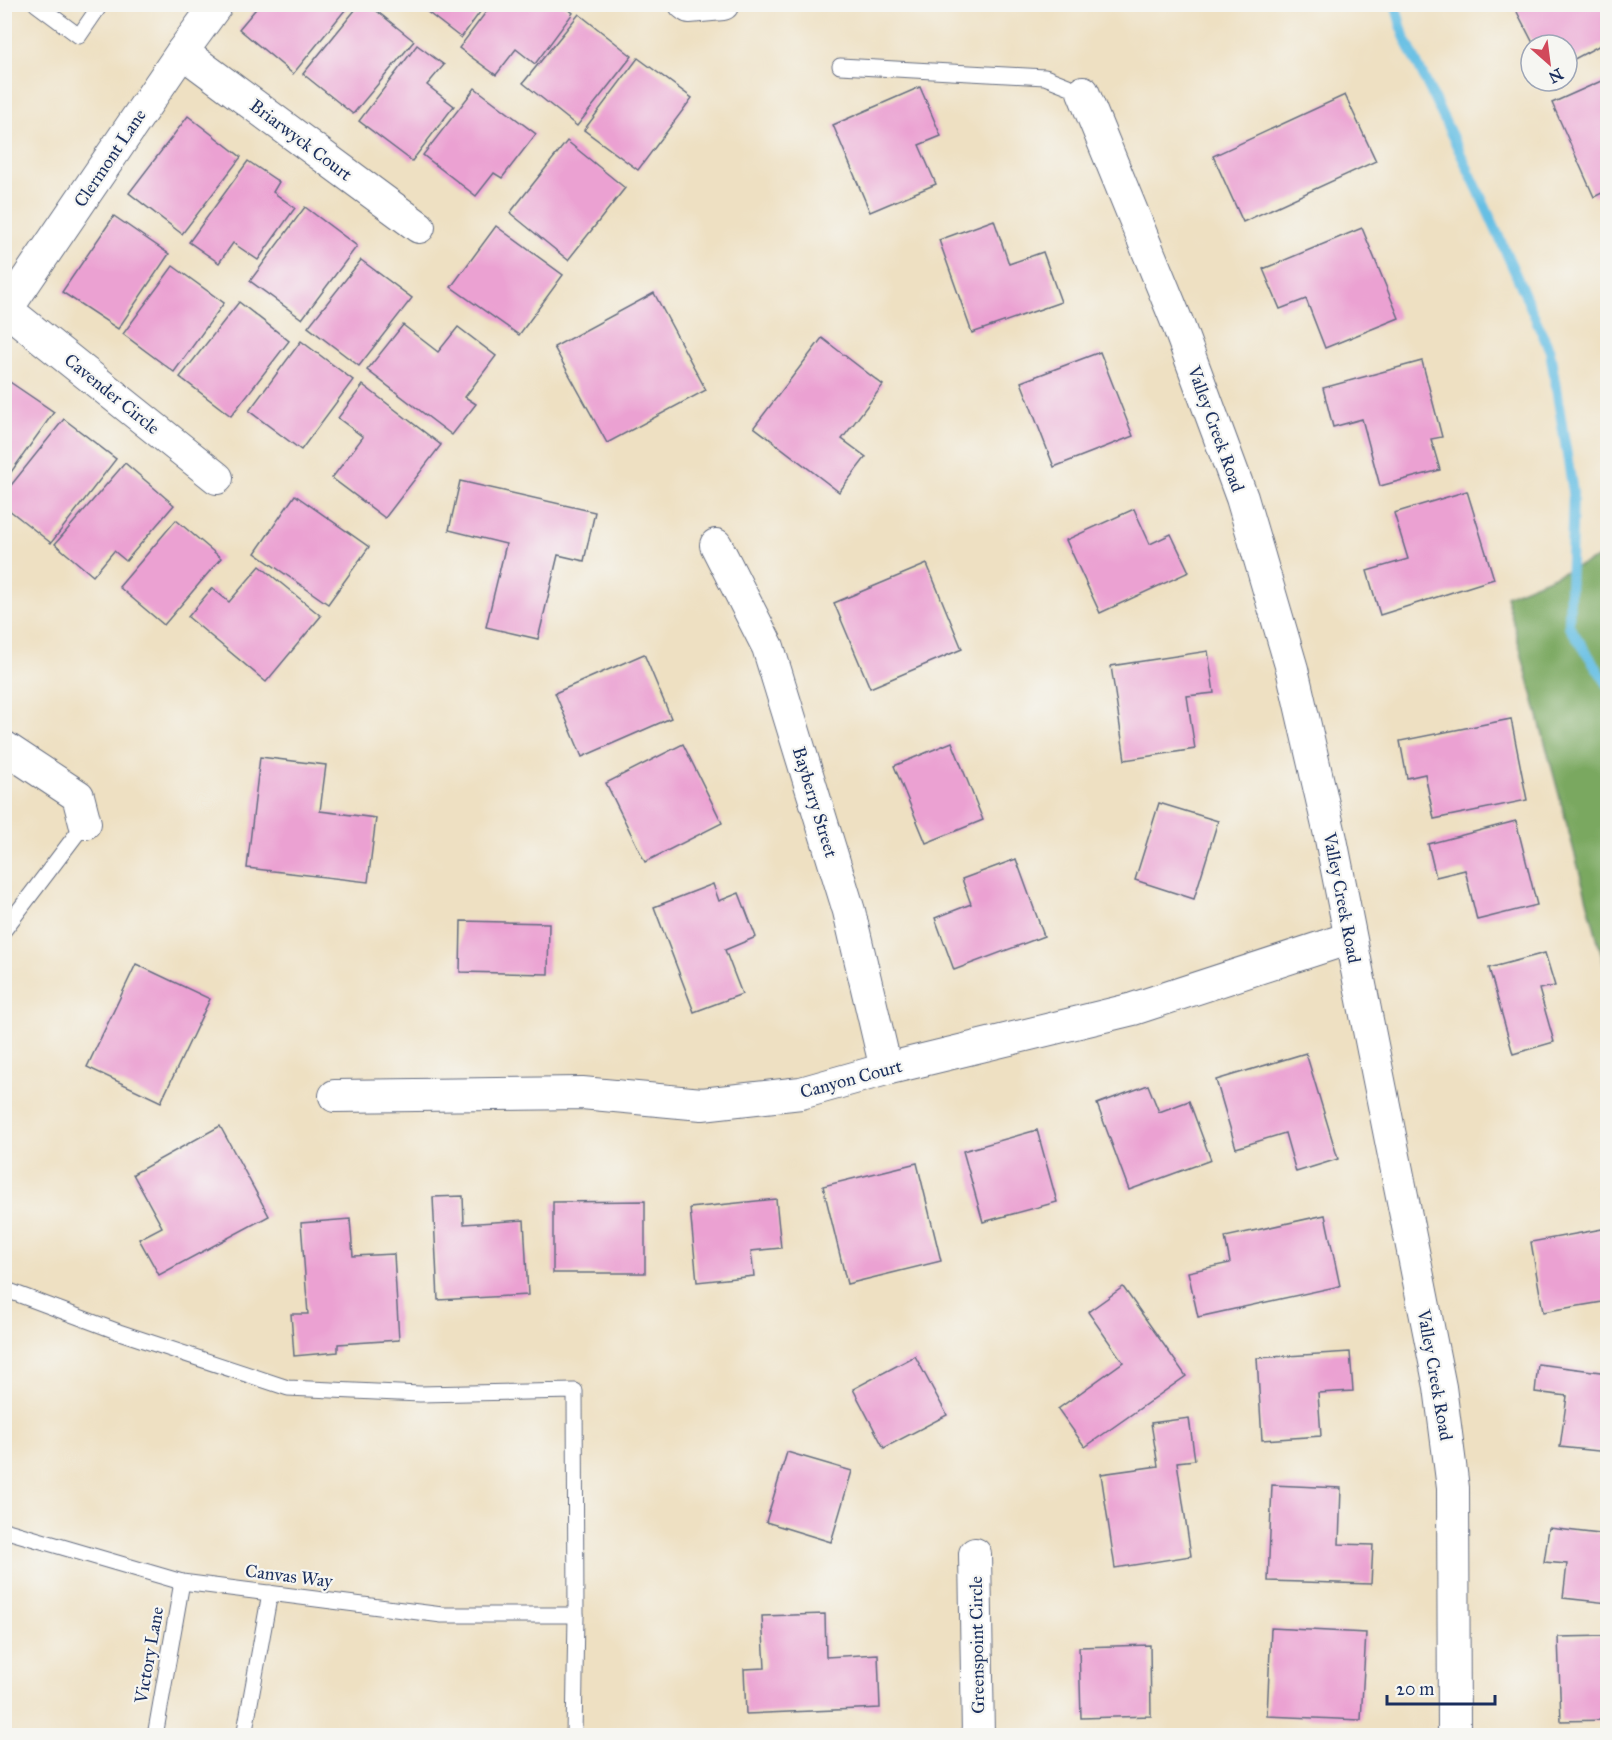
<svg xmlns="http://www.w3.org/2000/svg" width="1612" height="1740" viewBox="0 0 1612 1740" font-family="'IM FELL Great Primer',serif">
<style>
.forest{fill:#7aa861;stroke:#4a6c60;stroke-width:1.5}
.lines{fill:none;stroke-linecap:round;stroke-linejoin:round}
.stream{stroke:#66bfe4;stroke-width:10}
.building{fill:#eba1d2}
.service-casing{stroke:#656d81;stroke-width:17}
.minor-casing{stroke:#656d81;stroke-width:34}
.service{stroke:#fff;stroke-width:15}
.minor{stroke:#fff;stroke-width:32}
.labels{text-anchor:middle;stroke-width:4.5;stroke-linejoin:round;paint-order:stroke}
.street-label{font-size:18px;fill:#1b2f5e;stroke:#f6f6f2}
</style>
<rect width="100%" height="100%" fill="#f6f6f2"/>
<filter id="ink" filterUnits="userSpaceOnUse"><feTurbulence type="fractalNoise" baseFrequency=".0167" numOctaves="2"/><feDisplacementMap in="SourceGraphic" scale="12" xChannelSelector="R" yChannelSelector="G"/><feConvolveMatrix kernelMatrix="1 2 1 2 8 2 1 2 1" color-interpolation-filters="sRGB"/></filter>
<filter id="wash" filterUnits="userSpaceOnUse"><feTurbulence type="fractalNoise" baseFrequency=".008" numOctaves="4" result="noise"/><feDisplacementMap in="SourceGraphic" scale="24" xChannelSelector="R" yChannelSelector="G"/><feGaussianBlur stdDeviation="1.35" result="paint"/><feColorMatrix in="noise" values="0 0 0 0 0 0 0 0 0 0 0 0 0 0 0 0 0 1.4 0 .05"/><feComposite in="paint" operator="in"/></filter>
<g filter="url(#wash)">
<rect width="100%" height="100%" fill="#eee0c2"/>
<path class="forest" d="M1607,554V975L1506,596Z"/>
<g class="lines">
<path class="stream" d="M1395,4L1404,36L1478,190L1550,351L1573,492L1569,626L1608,685"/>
</g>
<g id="blocks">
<g class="building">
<path d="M260,4H350L293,74L239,29Z"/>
<path d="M360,4H368L414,41L353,114L303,74Z"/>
<path d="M417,4H486L461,38Z"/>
<path d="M492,4H562L573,13L535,64L516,49L496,75L459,48Z"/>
<path d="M1513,4H1608V41L1567,63V45H1534Z"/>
<path d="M579,14L632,56L577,126L523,83Z"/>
<path d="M417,45L444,65L427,85L454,106L412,161L359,121Z"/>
<path d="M638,58L692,98L638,170L584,130Z"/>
<path d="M1608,78V190L1594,197L1552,103Z"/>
<path d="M920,87L941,136L919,145L936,184L870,212L833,125Z"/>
<path d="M475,88L536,134L502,178L494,173L476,196L423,155Z"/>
<path d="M1345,95L1376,161L1243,222L1213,156Z"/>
<path d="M188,116L241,157L182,234L129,193Z"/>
<path d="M567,141L625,188L568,260L510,213Z"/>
<path d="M248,161L279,182L273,192L295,208L258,260L233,243L219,263L189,242Z"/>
<path d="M305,207L357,246L302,319L250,281Z"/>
<path d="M114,216L169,254L118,329L62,292Z"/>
<path d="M994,220L1009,264L1043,252L1061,302L972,333L939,240Z"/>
<path d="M496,226L563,275L519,335L451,287Z"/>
<path d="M1362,228L1399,318L1325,348L1306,299L1280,309L1263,269Z"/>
<path d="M361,260L412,298L359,366L308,327Z"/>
<path d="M173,266L224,303L174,372L123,334Z"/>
<path d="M654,293L706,390L607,443L554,347Z"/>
<path d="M239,302L289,341L231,416L180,377Z"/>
<path d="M403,325L438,352L458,327L496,356L465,397L476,404L452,435L367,370Z"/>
<path d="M822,338L883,385L842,439L866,457L839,492L754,427Z"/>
<path d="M301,341L353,380L301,450L249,411Z"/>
<path d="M1100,352L1133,436L1054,467L1021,382Z"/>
<path d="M1422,361L1442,437L1431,439L1440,470L1380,486L1362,419L1333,427L1323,388Z"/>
<path d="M4,378L54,412L4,482Z"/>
<path d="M363,385L441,445L385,518L332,478L363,437L338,418Z"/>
<path d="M64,419L116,459L51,543L4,506V494Z"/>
<path d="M125,463L174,505L126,561L114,551L93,576L55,544Z"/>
<path d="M460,481L595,512L584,561L558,555L538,639L486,627L506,544L449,530Z"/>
<path d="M1467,491L1494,579L1380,615L1367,571L1408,559L1394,513Z"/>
<path d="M295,495L369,547L328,604L255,553Z"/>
<path d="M1134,509L1150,544L1171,534L1189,572L1100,613L1066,540Z"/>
<path d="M176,520L221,558L164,625L119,587Z"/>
<path d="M927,564L962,649L870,688L834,603Z"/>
<path d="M260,566L321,616L266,682L188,617L212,588L229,602Z"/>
<path d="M1208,651L1214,693L1187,696L1195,749L1125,760L1111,666Z"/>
<path d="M644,654L671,718L582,757L555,693Z"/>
<path d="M1511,719L1527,800L1434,819L1425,774L1407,778L1400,741Z"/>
<path d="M952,742L983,820L926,843L894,766Z"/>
<path d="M683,744L722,823L645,862L606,783Z"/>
<path d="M260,757L326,765L320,811L376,818L368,882L247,868Z"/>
<path d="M1159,803L1218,821L1194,899L1135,880Z"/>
<path d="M1516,821L1537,905L1477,920L1465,870L1436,877L1428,844Z"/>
<path d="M1016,859L1044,936L954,970L935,918L971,904L962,879Z"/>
<path d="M713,884L719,901L739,893L756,937L725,950L742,994L694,1012L654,907Z"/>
<path d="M461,921L549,923L548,974L460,972Z"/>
<path d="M1545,953L1555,986L1539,989L1554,1042L1513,1054L1489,968Z"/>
<path d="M136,964L210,999L161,1102L87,1067Z"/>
<path d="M1306,1053L1338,1159L1296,1172L1285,1133L1236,1148L1216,1080Z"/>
<path d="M1148,1085L1159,1112L1189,1101L1211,1160L1129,1190L1097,1104Z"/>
<path d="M220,1126L269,1216L159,1275L139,1239L162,1227L133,1174Z"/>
<path d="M1037,1130L1057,1202L983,1222L963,1151Z"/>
<path d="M917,1163L941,1261L847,1284L823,1186Z"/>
<path d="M463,1196L464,1224L524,1220L528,1295L438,1300L433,1197Z"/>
<path d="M776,1199L781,1248L751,1251L754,1276L697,1282L690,1208Z"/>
<path d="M645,1201V1273H553V1202Z"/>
<path d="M1325,1215L1340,1286L1198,1317L1188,1272L1230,1263L1225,1237Z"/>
<path d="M350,1219L353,1256L394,1254L399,1340L338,1344V1352L294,1356L291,1314H308L301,1223Z"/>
<path d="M1608,1228V1301L1543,1312L1531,1242Z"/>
<path d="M1123,1287L1186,1376L1085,1447L1058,1409L1123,1362L1088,1312Z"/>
<path d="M1350,1352L1353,1391L1318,1393L1321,1436L1262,1440L1257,1358Z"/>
<path d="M915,1356L947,1415L884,1448L853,1389Z"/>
<path d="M1538,1364L1608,1373V1452L1560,1447L1567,1396L1535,1392Z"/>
<path d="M1189,1418L1195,1460L1177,1462L1191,1556L1115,1568L1101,1474L1158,1466L1151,1423Z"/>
<path d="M787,1452L852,1471L831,1542L766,1522Z"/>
<path d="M1272,1485L1341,1488L1339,1544L1373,1545L1371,1584L1268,1581Z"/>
<path d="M1549,1528L1608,1535V1603L1563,1598L1567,1564L1544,1562Z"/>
<path d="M825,1614L826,1657L878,1654L880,1708L746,1714L744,1669L765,1668L762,1616Z"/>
<path d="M1271,1628L1366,1633L1361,1720L1267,1716Z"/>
<path d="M1608,1636V1720L1561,1721L1558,1637Z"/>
<path d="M1150,1645L1151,1716L1081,1718L1079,1647Z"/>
</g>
</g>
</g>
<g filter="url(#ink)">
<use href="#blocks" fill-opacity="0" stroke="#656d81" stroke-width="1.5"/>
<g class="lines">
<defs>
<g id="service">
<path d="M36,4L79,36L101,4"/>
<path d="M840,66L1045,77L1083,92"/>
<path d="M4,930L85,823"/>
<path d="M4,1289L119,1332L288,1388L420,1394L575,1391L576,1615L574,1736"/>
<path d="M4,1530L182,1582L442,1615H576"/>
<path d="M155,1736L182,1582"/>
<path d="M244,1736L270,1593"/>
</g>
<g id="minor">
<path d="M685,4L689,7L723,4"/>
<path d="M182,52L419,227"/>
<path d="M1083,92L1177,322L1242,498L1292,669L1331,839L1440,1387L1453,1488L1454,1736"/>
<path d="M7,310L217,478"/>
<path d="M4,313L182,52L217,4"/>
<path d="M716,545L768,647L849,911L886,1069"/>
<path d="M4,747L78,796L85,823"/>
<path d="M335,1096L582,1093L702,1104L801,1093L886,1069L1133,1009L1350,938"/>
<path d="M975,1554L978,1736"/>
</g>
</defs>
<use href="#service" class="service-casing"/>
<use href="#minor" class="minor-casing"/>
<use href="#service" class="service"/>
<use href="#minor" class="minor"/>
</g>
</g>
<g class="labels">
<g class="street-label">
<text transform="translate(301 140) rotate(37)" y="6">Briarwyck Court</text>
<text transform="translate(110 158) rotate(-56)" y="6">Clermont Lane</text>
<text transform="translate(112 394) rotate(39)" y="6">Cavender Circle</text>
<text transform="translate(1216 429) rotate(70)" y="6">Valley Creek Road</text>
<text transform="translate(815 802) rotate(73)" y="6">Bayberry Street</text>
<text transform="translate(1342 898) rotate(79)" y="6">Valley Creek Road</text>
<text transform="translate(851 1079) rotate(-15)" y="6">Canyon Court</text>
<text transform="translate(1435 1375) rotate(80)" y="6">Valley Creek Road</text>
<text transform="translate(289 1576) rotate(7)" y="6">Canvas Way</text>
<text transform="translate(977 1645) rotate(-91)" y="6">Greenspoint Circle</text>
<text transform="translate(149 1655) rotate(-80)" y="6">Victory Lane</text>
</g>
</g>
<rect width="1612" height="1740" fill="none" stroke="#f6f6f2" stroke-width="24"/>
<g transform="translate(1549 63) rotate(152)"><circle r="28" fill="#f6f6f2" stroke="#9ea6b7" stroke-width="1.5"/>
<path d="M0-4.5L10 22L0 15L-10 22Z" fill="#d1495b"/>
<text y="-9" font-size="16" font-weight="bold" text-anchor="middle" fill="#1b2f5e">N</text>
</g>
<path d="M1387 1695v9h108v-9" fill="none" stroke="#1b2f5e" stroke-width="3"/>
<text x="1396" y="1695" font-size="18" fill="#1b2f5e" stroke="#f6f6f2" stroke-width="4.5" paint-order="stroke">20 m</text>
</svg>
